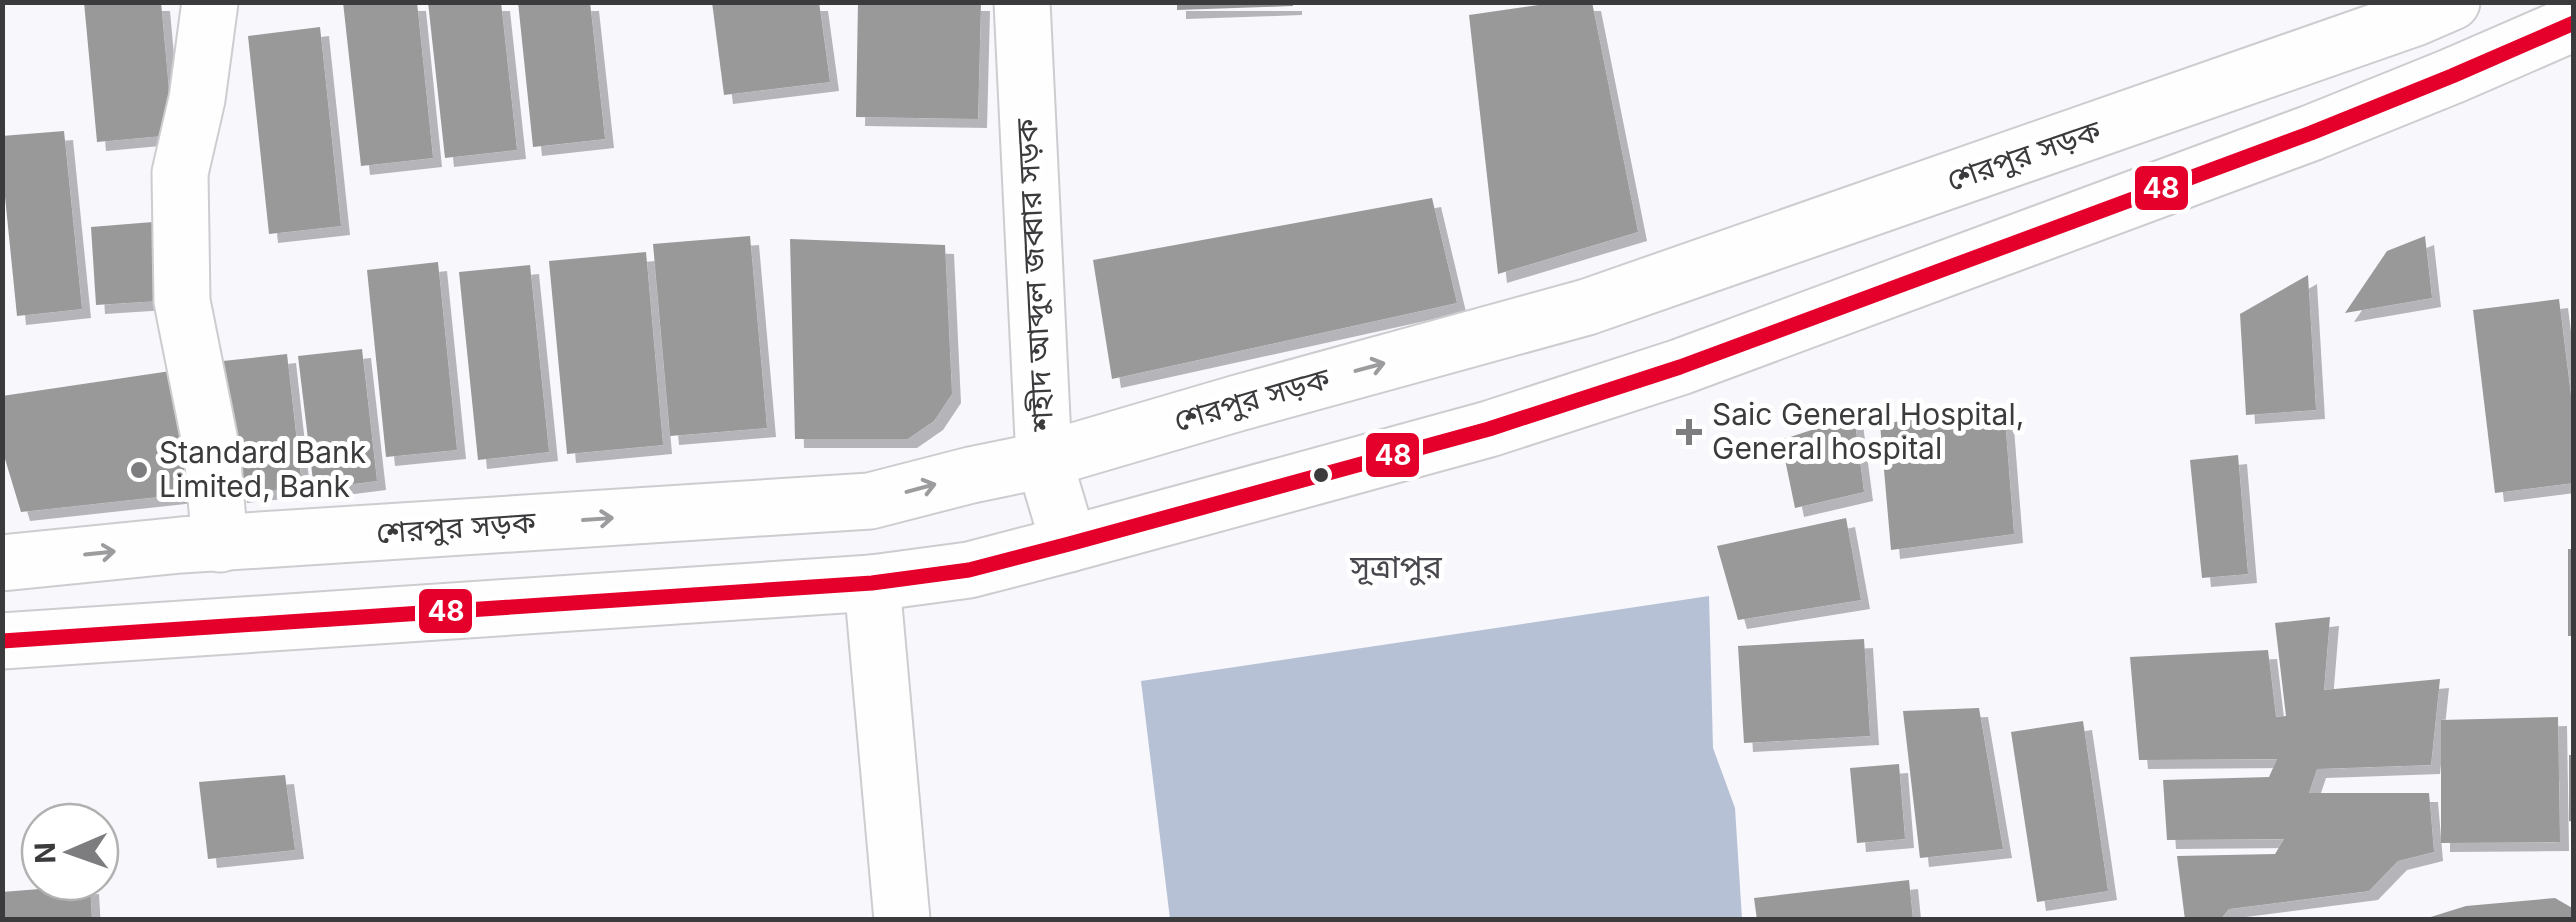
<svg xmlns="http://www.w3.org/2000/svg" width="2576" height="922" viewBox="0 0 2576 922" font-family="Inter,'Noto Sans Bengali',sans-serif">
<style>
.water{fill:#b7c1d6}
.building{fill:#9a999a;filter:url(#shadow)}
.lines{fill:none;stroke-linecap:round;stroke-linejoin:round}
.minor-casing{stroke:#cdcdd0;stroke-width:59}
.highway-casing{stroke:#cdcdd0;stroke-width:59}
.minor{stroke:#fefeff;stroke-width:55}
.highway{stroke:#fefeff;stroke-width:55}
.bus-1-casing{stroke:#fff;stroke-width:22}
.bus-1{stroke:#e4002b;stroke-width:15}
.oneway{stroke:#9c9c9e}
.poi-dot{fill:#7d7d80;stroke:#fff;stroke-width:4}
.bus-dot{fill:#3b3b3e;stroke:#fff;stroke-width:4}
.labels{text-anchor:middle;stroke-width:10;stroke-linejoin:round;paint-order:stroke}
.street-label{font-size:30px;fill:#3b3b3e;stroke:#fff}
.poi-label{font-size:30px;fill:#3b3b3e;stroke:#fff;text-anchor:start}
.neighbourhood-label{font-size:32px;fill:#47474e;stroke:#fff}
.line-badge{stroke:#fff;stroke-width:4}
.badge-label{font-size:28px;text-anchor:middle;font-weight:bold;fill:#fff}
</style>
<defs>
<filter id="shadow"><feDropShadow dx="9" dy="9" stdDeviation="0" flood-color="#0004"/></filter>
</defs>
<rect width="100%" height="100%" fill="#f7f7fc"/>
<path class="water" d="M1709,596L1713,748L1735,808L1742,919H1170L1141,681Z"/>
<g class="building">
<path d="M84,2H161L173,135L97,142Z"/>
<path d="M343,2H417L433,158L361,166Z"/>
<path d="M428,2H501L517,150L445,158Z"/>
<path d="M518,2H590L605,139L533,147Z"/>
<path d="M712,2H819L830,82L724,95Z"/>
<path d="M858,2H981L978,119L856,117Z"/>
<path d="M1177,2H1293V6L1177,10Z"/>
<path d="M1559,2H1592L1638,232L1498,274L1469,15Z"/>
<path d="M320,27L341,226L269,234L248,36Z"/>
<path d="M64,131L82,309L17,316L2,167V136Z"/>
<path d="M1432,198L1457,303L1112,379L1093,260Z"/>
<path d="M153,222L158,301L96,305L91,227Z"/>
<path d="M750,236L767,428L670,436L653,244Z"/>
<path d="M2425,236L2432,298L2345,313L2387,251Z"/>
<path d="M790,239L945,245L952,394L934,421L908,439H795Z"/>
<path d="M646,252L663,445L567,454L549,261Z"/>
<path d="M438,262L457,450L386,457L367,270Z"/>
<path d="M530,265L549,452L478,460L459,272Z"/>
<path d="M2308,275L2316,410L2246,415L2240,314Z"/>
<path d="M2559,299L2574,420V483L2495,493L2473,310Z"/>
<path d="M362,349L377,481L314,489L298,356Z"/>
<path d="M287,354L302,487L238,494L223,361Z"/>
<path d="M184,369L204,492L21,512L2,449V396Z"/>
<path d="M2004,407L2014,534L1891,550L1880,424Z"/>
<path d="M1854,416L1864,492L1795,508L1781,440Z"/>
<path d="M2238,455L2248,574L2202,578L2190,460Z"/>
<path d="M1846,518L1861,600L1738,620L1717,546Z"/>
<rect x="2568" y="549" width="6" height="87"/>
<path d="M2330,617L2324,690L2440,679L2431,765L2317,769L2309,793H2429L2434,852L2398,861L2369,891L2229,909L2220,920H2185L2177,856L2275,854L2284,839L2167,840L2163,780L2269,777L2277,759L2139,760L2130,657L2268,650L2276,717L2286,716L2275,623Z"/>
<path d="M1864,639L1870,736L1744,743L1738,646Z"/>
<path d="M1979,708L2003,849L1920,858L1903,711Z"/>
<path d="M2558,717L2560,842L2441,843V720Z"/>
<path d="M2083,721L2108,891L2037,902L2011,732Z"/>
<path d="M2569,755H2574V822L2569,821Z"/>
<path d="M1899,764L1905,839L1857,843L1850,768Z"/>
<path d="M285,775L295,850L208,859L199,782Z"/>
<path d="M1909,880L1913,920H1757L1754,898Z"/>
<path d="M90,885L92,920H2V892Z"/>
<path d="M2555,898L2574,909V920H2421L2466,906Z"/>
</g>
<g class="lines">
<defs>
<g id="minor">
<path d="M210,2L197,99L180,173L182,301L212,452L220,544"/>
<path d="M1022,2L1044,460L1069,544"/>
<path d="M872,583L902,920"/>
</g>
<g id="highway">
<path d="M2,563L181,545L870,501L971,475L1044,460L1238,403L1587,307L2415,18L2452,2"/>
<path d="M2,641L872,583L969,570L1069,544L1489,429L1680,367L2311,133L2452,76L2574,23"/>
</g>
</defs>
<use href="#minor" class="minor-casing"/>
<use href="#highway" class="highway-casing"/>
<use href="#minor" class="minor"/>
<use href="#highway" class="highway"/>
<defs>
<path id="bus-1" d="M2,641L872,583L969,570L1069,544L1489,429L1680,367L2311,133L2452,76L2574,23"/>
</defs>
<use href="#bus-1" class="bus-1-casing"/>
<use href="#bus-1" class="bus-1"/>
</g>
<defs><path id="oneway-shaft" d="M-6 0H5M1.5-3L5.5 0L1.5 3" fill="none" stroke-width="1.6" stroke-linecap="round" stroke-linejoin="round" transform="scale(2.5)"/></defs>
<g class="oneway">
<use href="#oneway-shaft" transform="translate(1370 367) rotate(-15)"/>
<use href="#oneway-shaft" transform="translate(921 488) rotate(-15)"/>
<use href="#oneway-shaft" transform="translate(598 519) rotate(-4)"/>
<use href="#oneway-shaft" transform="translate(100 553) rotate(-6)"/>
</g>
<g class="poi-dot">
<path d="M1684 417h10v10h10v10h-10v10h-10v-10h-10v-10h10z"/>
<circle cx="139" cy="470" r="10"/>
</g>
<circle class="bus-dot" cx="1321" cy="475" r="9"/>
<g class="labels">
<g class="street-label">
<text transform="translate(2024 156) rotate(-19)" y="10">শেরপুর সড়ক</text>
<text transform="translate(1035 275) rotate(-93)" y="10">শহীদ আব্দুল জব্বার সড়ক</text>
<text transform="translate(1252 400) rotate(-16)" y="10">শেরপুর সড়ক</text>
<text transform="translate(456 528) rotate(-4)" y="10">শেরপুর সড়ক</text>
</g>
<g class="poi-label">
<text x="1712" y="425">Saic General Hospital,<tspan x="1712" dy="34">General hospital</tspan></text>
<text x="159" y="463">Standard Bank<tspan x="159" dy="34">Limited, Bank</tspan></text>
</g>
<g class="neighbourhood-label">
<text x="1396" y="578">সূত্রাপুর</text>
</g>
</g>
<g class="line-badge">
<rect x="2133" y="164" width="57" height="48" rx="10" fill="#e4002b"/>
<rect x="1364" y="431" width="57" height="48" rx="10" fill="#e4002b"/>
<rect x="417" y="587" width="57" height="48" rx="10" fill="#e4002b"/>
</g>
<g class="badge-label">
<text x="2161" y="198">48</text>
<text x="1393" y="465">48</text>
<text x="446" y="621">48</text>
</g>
<rect width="2576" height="922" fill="none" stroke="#3b3b3e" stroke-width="10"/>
<g transform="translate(70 852) rotate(268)"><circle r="48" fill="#ffffff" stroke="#b1b1b2" stroke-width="2.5"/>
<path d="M0-8L18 38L0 25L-18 38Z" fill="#7d7d80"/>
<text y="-15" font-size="28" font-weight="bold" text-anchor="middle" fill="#3b3b3e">N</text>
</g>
</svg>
